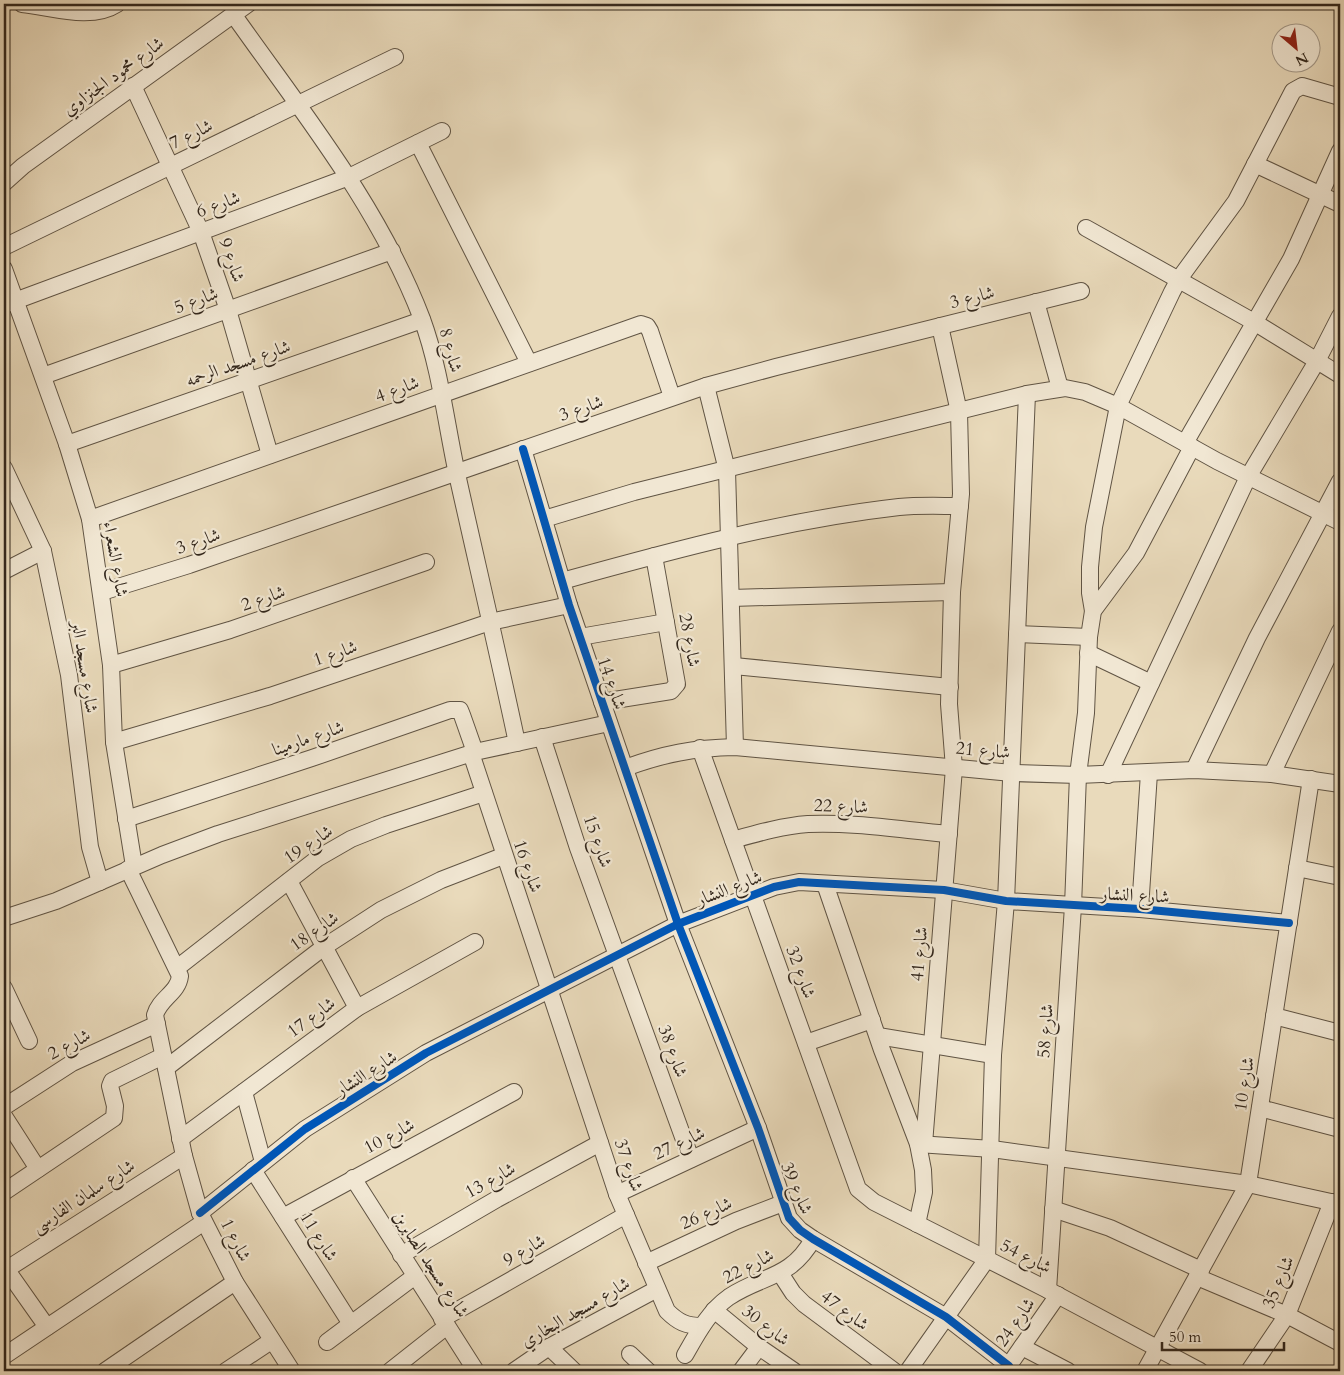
<svg xmlns="http://www.w3.org/2000/svg" width="1344" height="1375" viewBox="0 0 1344 1375" font-family="Cardo,Amiri,serif">
<style>
.lines{fill:none;stroke-linecap:round;stroke-linejoin:round}
.minor-casing{stroke:#605444;stroke-width:18}
.minor{stroke:#f1e7d3;stroke-width:16}
.cycleway-casing{stroke:#f1e7d3;stroke-width:11}
.cycleway{stroke:#0057b8;stroke-width:8}
.labels{text-anchor:middle;stroke-width:4.5;stroke-linejoin:round;paint-order:stroke}
.street-label{font-size:18px;fill:#33271c;stroke:#f1e7d3}
</style>
<rect width="100%" height="100%" fill="#e9dabb"/>
<filter id="stains"><feTurbulence type="fractalNoise" baseFrequency=".004" numOctaves="4"/><feColorMatrix values="0 0 0 0 .2 0 0 0 0 .09 0 0 0 0 .02 0 0 0 .5 -.17"/></filter>
<radialGradient id="worn" r=".72"><stop offset=".6" stop-color="#630" stop-opacity="0"/><stop offset="1" stop-color="#630" stop-opacity=".3"/></radialGradient>
<g class="lines">
<defs>
<g id="minor">
<path d="M22,4C52,7 91,21 117,4"/>
<path d="M233,14C302,112 379,206 422,319C440,368 446,423 457,474C477,564 498,653 517,743"/>
<path d="M133,86L201,232L228,310L270,455"/>
<path d="M418,143L529,363"/>
<path d="M1255,164L1340,204"/>
<path d="M4,183L23,166L248,4"/>
<path d="M1086,228L1254,322L1340,375"/>
<path d="M4,247L395,57"/>
<path d="M4,269L67,444L90,519L111,665L114,742L134,866"/>
<path d="M1036,302L1060,388"/>
<path d="M4,305L349,177L442,131"/>
<path d="M43,376L392,251"/>
<path d="M706,386L727,470L735,747"/>
<path d="M1185,443L1291,259L1340,151"/>
<path d="M67,444L422,320"/>
<path d="M523,449L569,605L678,924L758,1128L789,1218L800,1230L813,1239L946,1317L1009,1366"/>
<path d="M4,468L43,551L69,675L90,847L100,882"/>
<path d="M90,519L641,324L647,326L650,331L672,397"/>
<path d="M544,519L634,492L1027,394L1065,388L1085,392L1118,406L1217,461L1340,522"/>
<path d="M4,571L43,551"/>
<path d="M562,581C674,550 784,520 899,507C919,505 940,506 960,506"/>
<path d="M102,592L189,565L706,386L776,367L1081,291"/>
<path d="M731,598L952,592"/>
<path d="M1093,611L1090,593V567L1094,527L1118,406L1172,292L1179,279L1236,201L1293,91L1302,86L1340,97"/>
<path d="M1017,634L1089,637"/>
<path d="M580,637L666,622"/>
<path d="M1088,653L1151,683"/>
<path d="M111,665L230,630L426,562"/>
<path d="M734,666L950,687"/>
<path d="M602,702L671,691L677,684L654,556"/>
<path d="M542,737L578,848L691,1159"/>
<path d="M114,742L270,696L490,622L569,605"/>
<path d="M700,748L858,1189L874,1202L1048,1290L1200,1371"/>
<path d="M471,753L617,1194L667,1311C678,1322 686,1326 702,1326"/>
<path d="M625,768C663,754 694,748 735,747L1012,773L1078,775L1194,770L1272,774L1340,784"/>
<path d="M1194,770L1257,638L1340,481"/>
<path d="M1272,774L1340,631"/>
<path d="M1108,775L1248,477L1317,361L1340,316"/>
<path d="M126,819L312,758L450,710H460L462,715L475,752"/>
<path d="M733,840C758,833 782,826 808,824C854,822 902,830 949,834"/>
<path d="M1297,868L1340,877"/>
<path d="M128,869L180,976C178,993 160,998 155,1015L184,1156L200,1213L235,1282L292,1371"/>
<path d="M289,881L357,1008"/>
<path d="M825,884L882,1050L918,1144L923,1170L924,1192L917,1224"/>
<path d="M1140,909L1149,773"/>
<path d="M4,918L56,901L162,855L218,834L475,752L609,723"/>
<path d="M177,968L318,858L351,839L386,825L484,793"/>
<path d="M4,988L29,1041"/>
<path d="M1274,1016L1340,1033"/>
<path d="M878,1036L993,1055"/>
<path d="M806,1043L872,1020"/>
<path d="M166,1068L324,947L381,910L441,880L503,856"/>
<path d="M244,1092L263,1162"/>
<path d="M4,1107L72,1063L157,1024"/>
<path d="M1260,1108L1340,1129"/>
<path d="M4,1116L38,1169"/>
<path d="M180,1139L357,1008L475,942"/>
<path d="M918,1144L992,1149L1248,1184L1340,1204"/>
<path d="M924,1144L954,768L949,704L952,592L961,494L959,412L940,326"/>
<path d="M253,1170L351,1324"/>
<path d="M353,1178L476,1371"/>
<path d="M4,1192L114,1118L115,1106L110,1086L112,1081L163,1056"/>
<path d="M617,1194L758,1128"/>
<path d="M1053,1209L1110,1228L1201,1270"/>
<path d="M200,1213L305,1129L426,1053L678,924L774,887L799,882L944,890L1006,901L1140,909L1289,923"/>
<path d="M283,1217L514,1092"/>
<path d="M401,1255L497,1199L600,1143"/>
<path d="M646,1263L736,1221L783,1203"/>
<path d="M4,1266L47,1327"/>
<path d="M4,1271L184,1156"/>
<path d="M780,1273L793,1293L804,1304L894,1371"/>
<path d="M1197,1277L1287,1315L1340,1343"/>
<path d="M1048,1290L1073,906L1078,775L1086,713L1089,637L1093,611L1136,553L1192,447"/>
<path d="M714,1310L759,1347L794,1371"/>
<path d="M442,1319L626,1215"/>
<path d="M327,1342L415,1276"/>
<path d="M549,1347L574,1371"/>
<path d="M1022,1347L1068,1371"/>
<path d="M630,1354L648,1371"/>
<path d="M685,1355C697,1334 709,1311 729,1297C762,1275 791,1279 813,1239"/>
<path d="M4,1356L204,1222"/>
<path d="M105,1371L235,1282"/>
<path d="M226,1371L271,1341"/>
<path d="M390,1371L447,1326"/>
<path d="M514,1371L549,1347L657,1289"/>
<path d="M741,1371L759,1347"/>
<path d="M908,1371L987,1259L993,1055L1006,901L1027,394"/>
<path d="M1005,1371L1058,1295"/>
<path d="M1145,1371L1248,1184L1311,779"/>
<path d="M1249,1371L1287,1315L1332,1202"/>
</g>
</defs>
<use href="#minor" class="minor-casing"/>
<use href="#minor" class="minor"/>
<defs>
<g id="cycleway">
<path d="M523,449L569,605L678,924L758,1128L789,1218L800,1230L813,1239L946,1317L1009,1366"/>
<path d="M200,1213L305,1129L426,1053L678,924L774,887L799,882L944,890L1006,901L1140,909L1289,923"/>
</g>
</defs>
<use href="#cycleway" class="cycleway-casing"/>
<use href="#cycleway" class="cycleway"/>
</g>
<g class="labels">
<g class="street-label">
<text transform="translate(113 76) rotate(-36)" y="6">شارع محمود الجنزاوي</text>
<text transform="translate(191 134) rotate(-26)" y="6">شارع 7</text>
<text transform="translate(218 204) rotate(-20)" y="6">شارع 6</text>
<text transform="translate(232 260) rotate(71)" y="6">شارع 9</text>
<text transform="translate(972 297) rotate(-14)" y="6">شارع 3</text>
<text transform="translate(196 300) rotate(-20)" y="6">شارع 5</text>
<text transform="translate(451 350) rotate(75)" y="6">شارع 8</text>
<text transform="translate(238 363) rotate(-19)" y="6">شارع مسجد الرحمه</text>
<text transform="translate(397 389) rotate(-20)" y="6">شارع 4</text>
<text transform="translate(581 408) rotate(-19)" y="6">شارع 3</text>
<text transform="translate(198 541) rotate(-19)" y="6">شارع 3</text>
<text transform="translate(116 559) rotate(80)" y="6">شارع الشعراء</text>
<text transform="translate(263 598) rotate(-19)" y="6">شارع 2</text>
<text transform="translate(690 640) rotate(80)" y="6">شارع 28</text>
<text transform="translate(335 653) rotate(-19)" y="6">شارع 1</text>
<text transform="translate(85 667) rotate(81)" y="6">شارع مسجد البر</text>
<text transform="translate(612 683) rotate(71)" y="6">شارع 14</text>
<text transform="translate(308 738) rotate(-19)" y="6">شارع مارمينا</text>
<text transform="translate(983 750) rotate(5)" y="6">شارع 21</text>
<text transform="translate(841 806) rotate(2)" y="6">شارع 22</text>
<text transform="translate(598 841) rotate(71)" y="6">شارع 15</text>
<text transform="translate(308 844) rotate(-34)" y="6">شارع 19</text>
<text transform="translate(528 866) rotate(71)" y="6">شارع 16</text>
<text transform="translate(729 888) rotate(-21)" y="6">شارع النشار</text>
<text transform="translate(1135 895) rotate(3)" y="6">شارع النشار</text>
<text transform="translate(314 931) rotate(-35)" y="6">شارع 18</text>
<text transform="translate(919 954) rotate(-85)" y="6">شارع 41</text>
<text transform="translate(801 972) rotate(70)" y="6">شارع 32</text>
<text transform="translate(311 1017) rotate(-36)" y="6">شارع 17</text>
<text transform="translate(1045 1031) rotate(-86)" y="6">شارع 58</text>
<text transform="translate(69 1044) rotate(-28)" y="6">شارع 2</text>
<text transform="translate(673 1051) rotate(70)" y="6">شارع 38</text>
<text transform="translate(366 1073) rotate(-32)" y="6">شارع النشار</text>
<text transform="translate(1244 1084) rotate(-81)" y="6">شارع 10</text>
<text transform="translate(389 1136) rotate(-28)" y="6">شارع 10</text>
<text transform="translate(679 1143) rotate(-25)" y="6">شارع 27</text>
<text transform="translate(629 1165) rotate(71)" y="6">شارع 37</text>
<text transform="translate(490 1180) rotate(-29)" y="6">شارع 13</text>
<text transform="translate(797 1188) rotate(67)" y="6">شارع 39</text>
<text transform="translate(83 1196) rotate(-33)" y="6">شارع سلمان الفارسى</text>
<text transform="translate(706 1213) rotate(-24)" y="6">شارع 26</text>
<text transform="translate(319 1236) rotate(58)" y="6">شارع 11</text>
<text transform="translate(236 1240) rotate(63)" y="6">شارع 1</text>
<text transform="translate(524 1250) rotate(-30)" y="6">شارع 9</text>
<text transform="translate(1026 1256) rotate(27)" y="6">شارع 54</text>
<text transform="translate(431 1264) rotate(57)" y="6">شارع مسجد الصابرين</text>
<text transform="translate(748 1266) rotate(-27)" y="6">شارع 22</text>
<text transform="translate(1278 1282) rotate(-67)" y="6">شارع 35</text>
<text transform="translate(845 1310) rotate(37)" y="6">شارع 47</text>
<text transform="translate(575 1312) rotate(-30)" y="6">شارع مسجد البخاري</text>
<text transform="translate(1015 1322) rotate(-55)" y="6">شارع 24</text>
<text transform="translate(766 1325) rotate(38)" y="6">شارع 30</text>
</g>
</g>
<rect width="1344" height="1375" fill="none" stroke="#e9dabb" stroke-width="20"/>
<rect x="5" y="5" width="1334" height="1365" fill="none" stroke="#33271c" stroke-width="2.5"/>
<rect x="10" y="10" width="1324" height="1355" fill="none" stroke="#33271c"/>
<g transform="translate(1296 48) rotate(152)"><circle r="24" fill="#f1e7d3" stroke="#a59a8a"/>
<path d="M0-4L9 19L0 12L-9 19Z" fill="#8f2418"/>
<text y="-8" font-size="14" font-weight="bold" text-anchor="middle" fill="#33271c">N</text>
</g>
<path d="M1162 1342v8h122v-8" fill="none" stroke="#33271c" stroke-width="2.5"/>
<text x="1169" y="1342" font-size="15" fill="#33271c" stroke="#f1e7d3" stroke-width="4" paint-order="stroke">50 m</text>
<rect width="100%" height="100%" filter="url(#stains)"/>
<rect width="100%" height="100%" fill="url(#worn)"/>
</svg>
